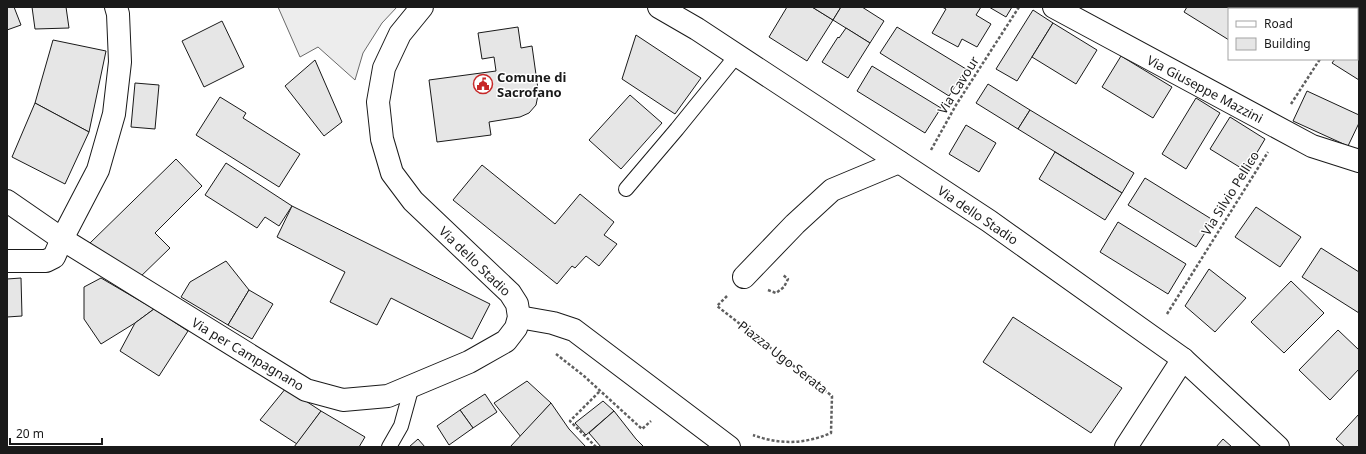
<svg xmlns="http://www.w3.org/2000/svg" width="1366" height="454" viewBox="0 0 1366 454" font-family="'Noto Sans',sans-serif">
<style>
.parking{fill:#ededed;stroke:#6a6a6a}
.building{fill:#e6e6e6;stroke:#1a1a1a}
.lines{fill:none;stroke-linecap:round;stroke-linejoin:round}
.service-casing{stroke:#1a1a1a;stroke-width:16}
.minor-casing{stroke:#1a1a1a;stroke-width:24}
.tertiary-casing{stroke:#1a1a1a;stroke-width:24}
.path{stroke:#5f5f5f;stroke-width:2.5;stroke-dasharray:3 2;stroke-linecap:butt}
.service{stroke:#fff;stroke-width:14}
.minor{stroke:#fff;stroke-width:22}
.tertiary{stroke:#fff;stroke-width:22}
.labels{text-anchor:middle;stroke-width:3;stroke-linejoin:round;paint-order:stroke}
.poi-label{font-size:13px;font-weight:bold;fill:#1a1a1a;stroke:#fff;text-anchor:start}
.street-label{font-size:13px;fill:#1a1a1a;stroke:#fff}
</style>
<rect width="100%" height="100%" fill="#fff"/>
<path class="parking" d="M278,7H397L382,23L363,53L355,80L318,47L300,57Z"/>
<g class="building">
<path d="M7,7H14L21,25L7,30Z"/>
<path d="M32,7H66L69,28L35,29Z"/>
<path d="M787,7H812L833,20L807,61L769,37Z"/>
<path d="M812,7H841L833,20Z"/>
<path d="M841,7H862L884,21L870,43L833,20Z"/>
<path d="M942,7H981L976,15L991,24L977,47L962,39L958,47L932,33L946,9Z"/>
<path d="M989,7H1012L1006,17Z"/>
<path d="M1187,7H1253L1256,9H1229V40L1184,12Z"/>
<path d="M1033,10L1053,23L1017,81L996,69Z"/>
<path d="M222,21L244,67L204,87L182,41Z"/>
<path d="M1053,23L1097,50L1076,84L1032,57Z"/>
<path d="M518,27L521,48L532,46L538,89V95L536,105L529,113L520,117L489,122L491,135L437,142L429,80L496,71L494,57L482,59L478,33Z"/>
<path d="M897,27L966,69L949,96L880,53Z"/>
<path d="M846,28L870,43L848,78L822,62L838,37L839,38Z"/>
<path d="M636,35L701,78L675,114L622,79Z"/>
<path d="M1359,38V80L1332,63L1335,59H1357V41Z"/>
<path d="M53,40L106,51L89,132L35,103Z"/>
<path d="M1121,56L1172,87L1153,118L1102,87Z"/>
<path d="M315,60L342,122L324,136L285,86Z"/>
<path d="M872,66L941,108L925,133L857,91Z"/>
<path d="M135,83L159,85L155,129L131,127Z"/>
<path d="M988,84L1030,110L1018,129L976,103Z"/>
<path d="M1307,91L1359,115V123L1348,146L1293,121Z"/>
<path d="M630,95L662,123L621,169L589,140Z"/>
<path d="M220,97L246,113L243,118L300,154L279,187L196,135Z"/>
<path d="M1196,98L1220,113L1186,169L1162,154Z"/>
<path d="M35,103L89,132L65,184L12,157Z"/>
<path d="M1030,110L1134,173L1122,193L1018,129Z"/>
<path d="M1230,117L1265,139L1246,171L1210,149Z"/>
<path d="M966,125L996,143L979,172L949,154Z"/>
<path d="M1055,152L1122,193L1105,220L1039,179Z"/>
<path d="M176,159L202,186L155,233L170,248L137,280L89,244Z"/>
<path d="M226,163L292,206L279,226L265,217L257,228L205,195Z"/>
<path d="M482,165L555,224L580,194L614,222L604,235L617,244L599,266L586,256L575,268L572,266L557,284L453,200Z"/>
<path d="M1145,178L1213,220L1196,247L1128,205Z"/>
<path d="M292,206L490,304L472,339L391,298L377,325L330,302L345,272L277,237Z"/>
<path d="M1256,207L1301,237L1280,267L1235,237Z"/>
<path d="M1118,222L1186,264L1168,294L1100,252Z"/>
<path d="M1321,248L1359,272V313L1302,277Z"/>
<path d="M226,261L249,290L228,325L181,297L190,282Z"/>
<path d="M1209,269L1246,298L1215,332L1185,306Z"/>
<path d="M21,278L22,316L7,317V279Z"/>
<path d="M101,278L154,309L135,323L101,344L84,319V287Z"/>
<path d="M1291,281L1324,313L1284,353L1251,322Z"/>
<path d="M249,290L273,304L252,339L228,325Z"/>
<path d="M154,309L188,331L159,376L120,351L135,323Z"/>
<path d="M1013,317L1122,388L1091,433L983,362Z"/>
<path d="M1338,330L1359,350V369L1330,400L1299,370Z"/>
<path d="M527,381L551,403L521,437L494,403Z"/>
<path d="M286,388L321,411L297,444L260,420Z"/>
<path d="M485,394L497,412L473,428L460,410Z"/>
<path d="M603,401L614,411L586,435L575,423Z"/>
<path d="M551,403L569,429L586,447H510Z"/>
<path d="M460,410L473,428L449,445L437,426Z"/>
<path d="M321,411L365,437L359,447H294Z"/>
<path d="M614,411L636,439L644,447H601L589,433Z"/>
<path d="M1359,414V447H1345L1336,439Z"/>
<path d="M418,439L425,447H409Z"/>
<path d="M1223,439L1232,447H1216Z"/>
</g>
<g class="lines">
<defs>
<g id="service">
<path d="M626,189L677,129L737,55"/>
<path d="M389,447L401,426L412,386"/>
</g>
<g id="minor">
<path d="M1054,7L1312,146L1359,161"/>
<path d="M7,261H46L54,257L62,239L98,170L114,114L120,62L118,14L116,7"/>
<path d="M744,277L795,224L832,190L899,162"/>
<path d="M519,317L553,323L574,330L729,447"/>
<path d="M1126,447L1183,359"/>
</g>
<g id="tertiary">
<path d="M659,7L697,29L989,221L1152,337L1183,359L1278,447"/>
<path d="M7,201L62,239L306,390L343,400L388,396L469,362L506,341L516,328L519,317L517,304L510,293L413,201L392,173L382,139L378,102L384,68L400,34L422,7"/>
</g>
</defs>
<use href="#service" class="service-casing"/>
<use href="#minor" class="minor-casing"/>
<use href="#tertiary" class="tertiary-casing"/>
<g class="path">
<path d="M1354,9L1355,7"/>
<path d="M1291,104L1320,59"/>
<path d="M931,150L956,105L1019,7"/>
<path d="M768,290L776,293L784,287L788,279L783,275"/>
<path d="M727,296L717,306L832,396L831,433C805,444 780,445 753,435"/>
<path d="M1167,314L1268,152"/>
<path d="M556,354L584,376L642,429L651,421"/>
<path d="M596,447L570,421L600,391"/>
</g>
<use href="#service" class="service"/>
<use href="#minor" class="minor"/>
<use href="#tertiary" class="tertiary"/>
</g>
<defs>
<symbol id="civic-ring" viewBox="-11 -11 22 22"><circle r="9.5" fill="#fff" stroke="#c62828" stroke-width="1.5"/><path d="M-.6-6.5H3V-4.5H.6V-3L4-1V1h2V6H-6V1h2V-1L-.6-3ZM-1.2 2.5V6h2.4V2.5Z" fill="#c62828"/></symbol>
</defs>
<g fill-rule="evenodd">
<use href="#civic-ring" x="472" y="73" width="22" height="22"/>
</g>
<g class="labels">
<g class="poi-label">
<text x="497" y="82">Comune di<tspan x="497" dy="15">Sacrofano</tspan></text>
</g>
<g class="street-label">
<text transform="translate(958 85) rotate(-58)" y="5">Via Cavour</text>
<text transform="translate(1205 89) rotate(28)" y="5">Via Giuseppe Mazzini</text>
<text transform="translate(1230 193) rotate(-58)" y="5">Via Silvio Pellico</text>
<text transform="translate(978 215) rotate(34)" y="5">Via dello Stadio</text>
<text transform="translate(475 261) rotate(44)" y="5">Via dello Stadio</text>
<text transform="translate(248 354) rotate(31)" y="5">Via per Campagnano</text>
<text transform="translate(783 357) rotate(38)" y="5">Piazza Ugo Serata</text>
</g>
</g>
<rect width="1366" height="454" fill="none" stroke="#1a1a1a" stroke-width="16"/>
<rect x="1228" y="8" width="130" height="52" fill="#ffffff" stroke="#a3a3a3"/>
<rect x="1236" y="21" width="20" height="6" fill="#ffffff" stroke="#a3a3a3"/>
<text x="1264" y="28" font-size="12" fill="#1a1a1a">Road</text>
<rect x="1236" y="38" width="20" height="12" fill="#e6e6e6" stroke="#a3a3a3"/>
<text x="1264" y="48" font-size="12" fill="#1a1a1a">Building</text>
<path d="M10 438v6h92v-6" fill="none" stroke="#1a1a1a" stroke-width="2"/>
<text x="16" y="438" font-size="12" fill="#1a1a1a" stroke="#ffffff" stroke-width="3" paint-order="stroke">20 m</text>
</svg>
